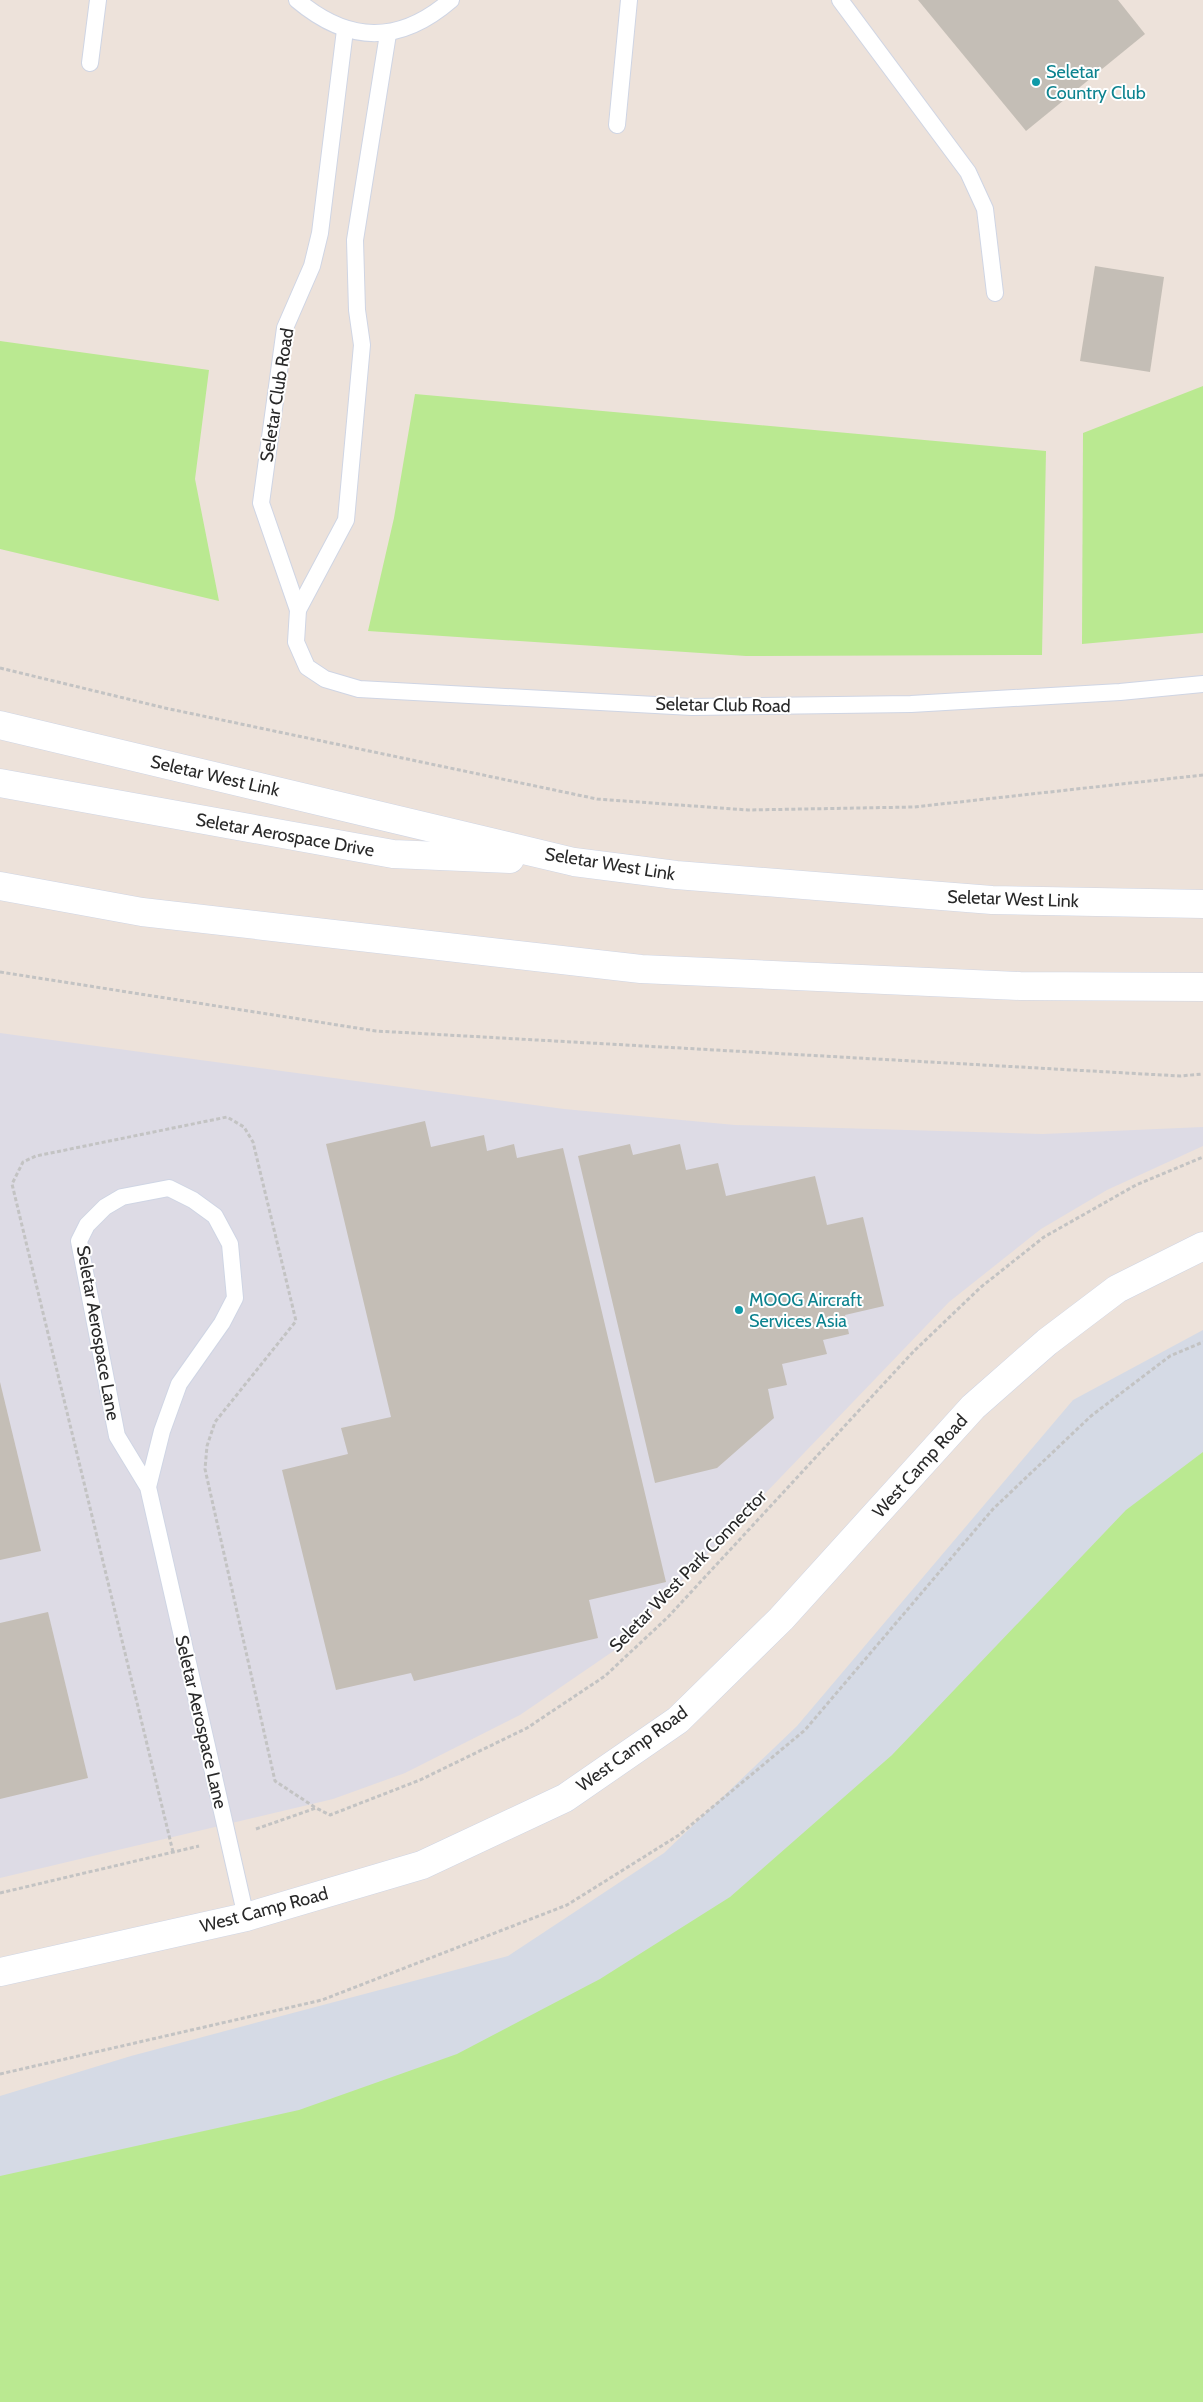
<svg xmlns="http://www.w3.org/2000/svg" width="1203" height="2402" viewBox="0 0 1203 2402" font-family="Cabin,sans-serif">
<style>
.industrial{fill:#dddbe5}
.airport{fill:#d5dae5}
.green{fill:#bae991}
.building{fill:#c4beb6}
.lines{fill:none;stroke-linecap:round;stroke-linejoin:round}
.lane-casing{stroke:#cfd5e4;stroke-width:18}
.street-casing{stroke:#cfd5e4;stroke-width:29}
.secondary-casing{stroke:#cfd5e4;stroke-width:29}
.path{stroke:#c3c3c3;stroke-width:3;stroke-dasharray:4 2.5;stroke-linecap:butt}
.lane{stroke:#fff;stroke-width:16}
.street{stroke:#fff;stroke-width:28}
.secondary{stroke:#fff;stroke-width:28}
.culture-dot{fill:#0f9aa8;stroke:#fff;stroke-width:2}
.labels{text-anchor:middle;stroke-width:4;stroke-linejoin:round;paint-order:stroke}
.culture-label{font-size:18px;fill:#0d838f;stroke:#fff;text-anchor:start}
.street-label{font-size:18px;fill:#292929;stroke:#fff}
</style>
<rect width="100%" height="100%" fill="#ede2da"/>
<path class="industrial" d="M0,1033L564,1109L735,1125L1043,1134L1203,1127V1146L1107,1190L1041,1229L949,1302L615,1650L520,1715L405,1773L333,1799L0,1878Z"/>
<path class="airport" d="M1203,1330V2402H0V2096L131,2056L508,1956L664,1853L797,1726L1073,1400Z"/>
<g class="green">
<path d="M0,341L209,370L195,479L219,601L0,549Z"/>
<path d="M1203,386V633L1082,644L1083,433Z"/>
<path d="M415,394L1046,451L1042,655L746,656L368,631L394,518Z"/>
<path d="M1203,1452V2402H0V2176L299,2110L457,2054L600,1979L730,1897L892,1755L1126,1510Z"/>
</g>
<g class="building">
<path d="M918,0H1118L1145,34L1026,131Z"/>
<path d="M1095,266L1164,277L1150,372L1080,361Z"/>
<path d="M425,1121L431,1147L484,1135L487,1151L514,1144L517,1158L563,1148L666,1582L589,1600L598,1638L414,1681L411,1673L336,1690L282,1470L348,1454L341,1428L391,1417L326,1144Z"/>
<path d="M630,1144L633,1155L680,1144L686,1170L718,1163L726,1196L815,1176L827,1225L863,1217L884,1306L845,1315L849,1334L823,1340L827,1354L782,1364L787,1385L768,1389L774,1418L717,1468L655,1483L578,1156Z"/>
<path d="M0,1382L41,1551L0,1560Z"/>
<path d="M48,1612L88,1778L0,1799V1623Z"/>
</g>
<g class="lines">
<defs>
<g id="lane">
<path d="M297,0C348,43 399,45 451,0"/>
<path d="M840,0L968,172L985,209L995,293"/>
<path d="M388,34L355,240L357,310L362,345L346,520L298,610L296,642L307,667L325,679L359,689L692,707L911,704L1120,692L1203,684"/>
<path d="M90,63L98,0"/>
<path d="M617,125L629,0"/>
<path d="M298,610L261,503L285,328L312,266L320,233L345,30"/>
<path d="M148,1487L162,1431L179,1384L222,1323L235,1298L230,1244L215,1216L193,1200L169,1188L122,1197L105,1207L87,1225L79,1241L117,1436L148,1487L246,1917"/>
</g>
<path id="street" d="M0,1972L246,1917L422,1865L565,1798L678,1720L781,1619L973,1407L1047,1342L1117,1289L1203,1246"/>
<g id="secondary">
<path d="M0,725L574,862L676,875L992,900L1203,904"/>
<path d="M0,783L393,854L510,859"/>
<path d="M0,886L142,912L641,969L1020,986L1203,987"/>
</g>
</defs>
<use href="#lane" class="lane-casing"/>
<use href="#street" class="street-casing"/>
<use href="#secondary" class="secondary-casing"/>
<g class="path">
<path d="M0,668L165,708L597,799L748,810L914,807L1203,775"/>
<path d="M0,972L376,1031L1180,1076L1203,1074"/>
<path d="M256,1829L316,1808L330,1815L420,1780L527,1728L605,1676L668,1617L914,1351L981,1287L1044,1237L1136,1185L1203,1157"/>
<path d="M173,1852L12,1184L23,1162L36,1156L227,1117L244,1127L253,1142L296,1321L215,1422L207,1446L205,1469L275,1781L316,1808"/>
<path d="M0,1893L199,1846"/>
<path d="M0,2074L322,2000L567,1905L679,1835L805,1730L993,1509L1091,1416L1170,1356L1203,1342"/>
</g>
<use href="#lane" class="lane"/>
<use href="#street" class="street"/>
<use href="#secondary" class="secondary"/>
</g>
<g class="culture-dot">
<circle cx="1036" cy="82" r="5"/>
<circle cx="739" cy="1310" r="5"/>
</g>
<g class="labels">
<g class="culture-label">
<text x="1046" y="78">Seletar<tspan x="1046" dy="21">Country Club</tspan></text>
<text x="749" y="1306">MOOG Aircraft<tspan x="749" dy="21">Services Asia</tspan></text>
</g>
<g class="street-label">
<text transform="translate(277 395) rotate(-81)" y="6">Seletar Club Road</text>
<text transform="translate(723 705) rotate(1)" y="6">Seletar Club Road</text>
<text transform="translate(215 776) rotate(13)" y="6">Seletar West Link</text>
<text transform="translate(285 835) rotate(10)" y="6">Seletar Aerospace Drive</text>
<text transform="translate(610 864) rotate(9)" y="6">Seletar West Link</text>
<text transform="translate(1013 899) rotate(2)" y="6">Seletar West Link</text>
<text transform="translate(98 1333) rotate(80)" y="6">Seletar Aerospace Lane</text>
<text transform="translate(920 1466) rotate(-48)" y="6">West Camp Road</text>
<text transform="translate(688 1571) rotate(-46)" y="6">Seletar West Park Connector</text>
<text transform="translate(201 1722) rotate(77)" y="6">Seletar Aerospace Lane</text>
<text transform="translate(632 1749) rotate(-36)" y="6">West Camp Road</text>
<text transform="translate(264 1910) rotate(-15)" y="6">West Camp Road</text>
</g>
</g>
</svg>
